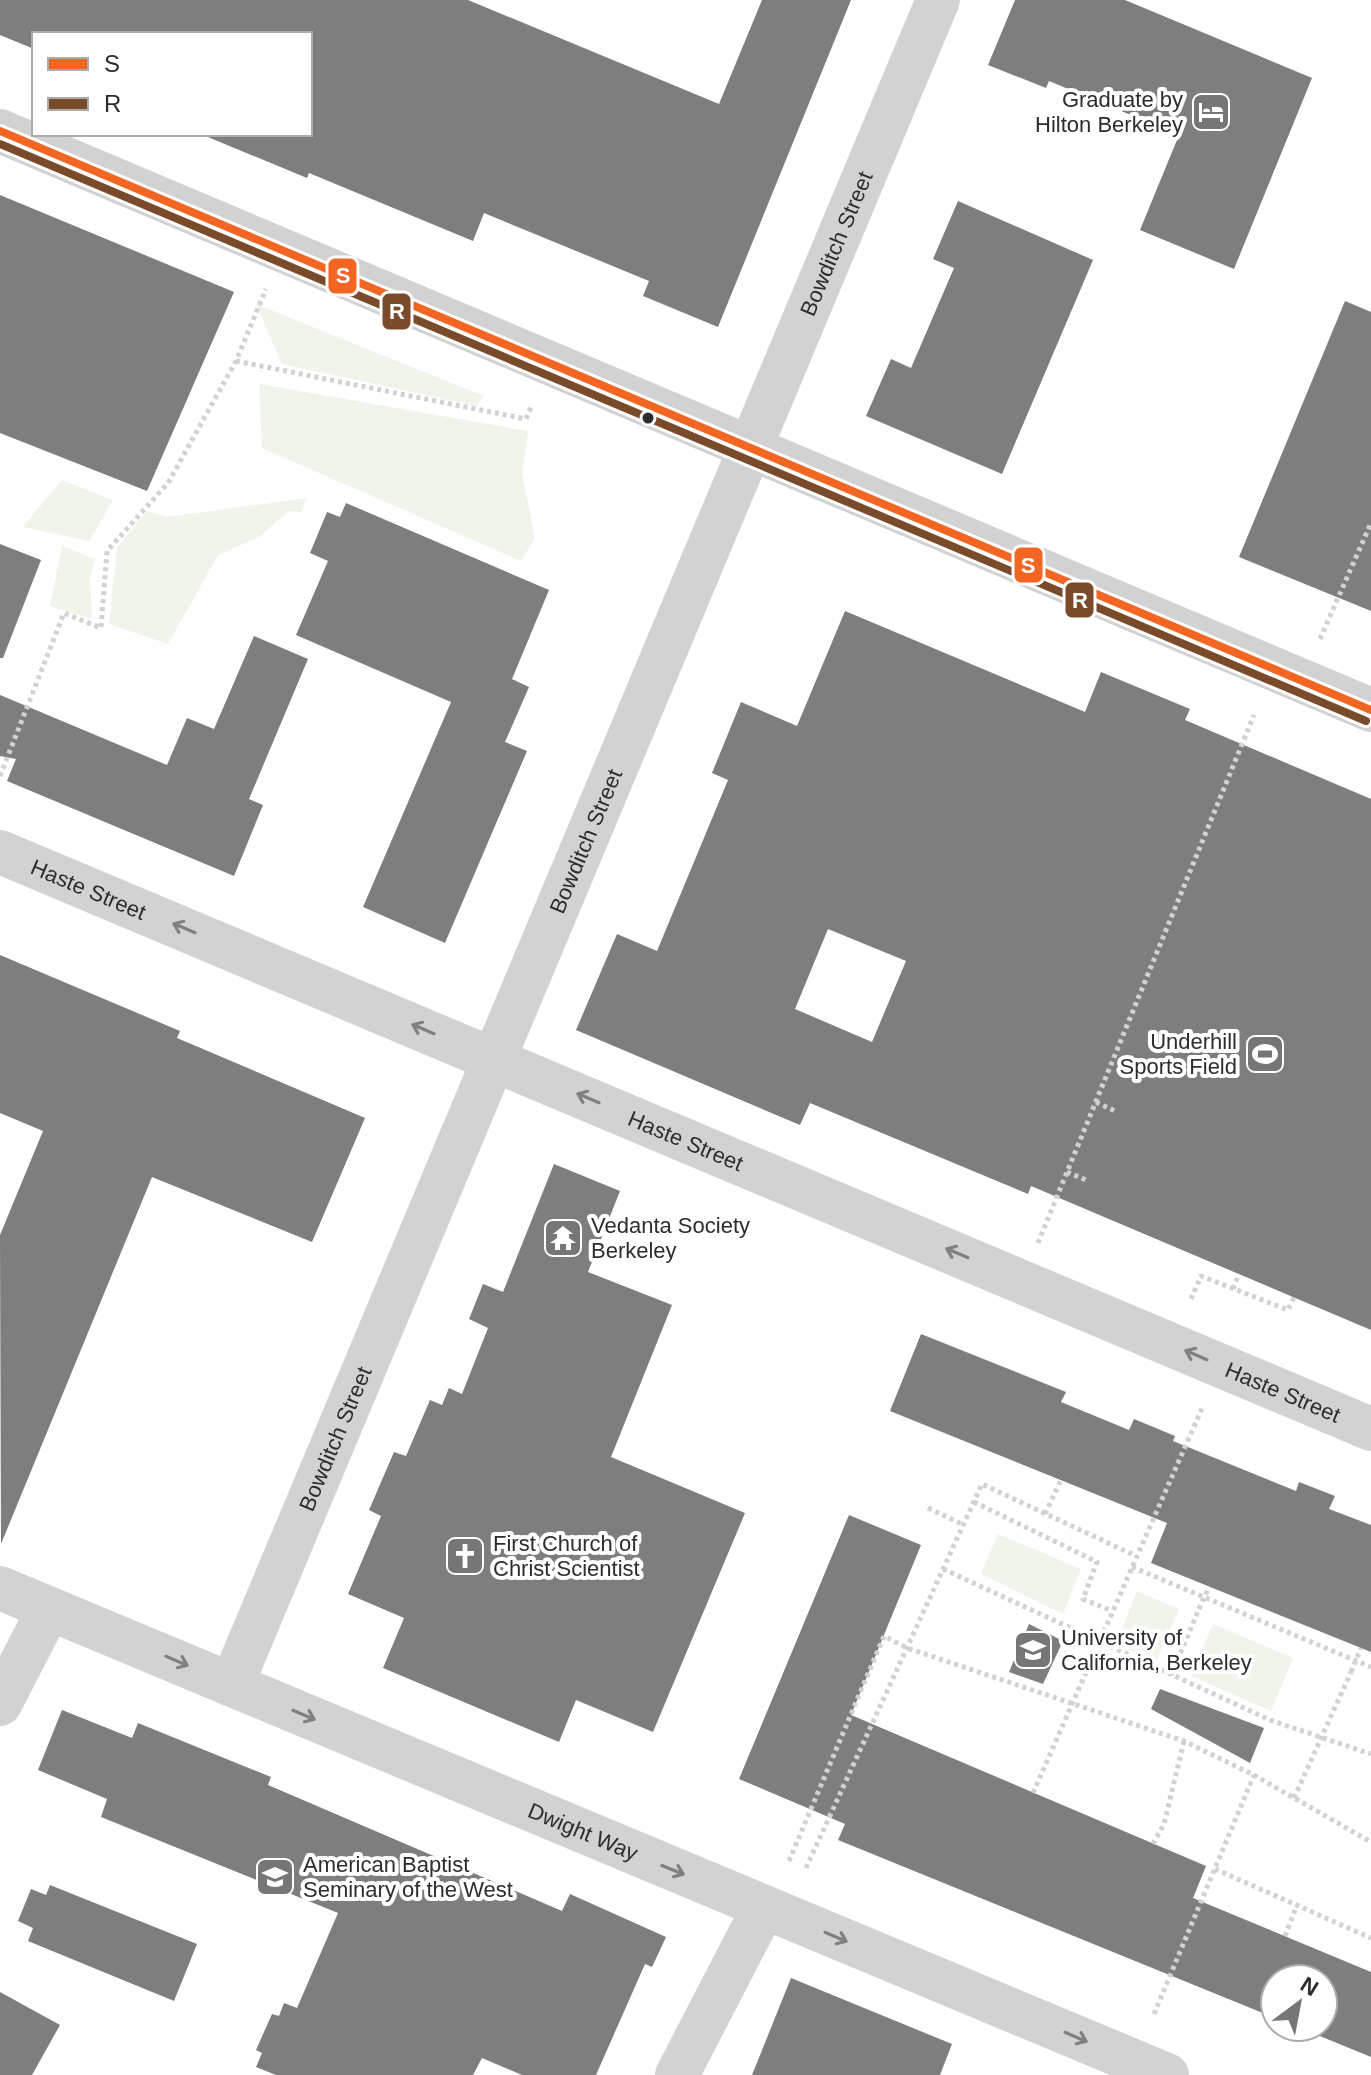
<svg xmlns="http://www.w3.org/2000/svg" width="1371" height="2075" viewBox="0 0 1371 2075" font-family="Arial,sans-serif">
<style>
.green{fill:#f0f5eb}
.building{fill:#7e7e7e;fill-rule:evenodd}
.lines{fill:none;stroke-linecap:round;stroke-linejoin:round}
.path{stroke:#d2d2d2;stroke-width:5;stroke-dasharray:4 4;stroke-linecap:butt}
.minor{stroke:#d2d2d2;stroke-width:44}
.path-bridge{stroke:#d2d2d2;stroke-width:5;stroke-dasharray:4 4;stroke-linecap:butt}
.bus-1-casing{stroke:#fff;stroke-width:14}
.bus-2-casing{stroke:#fff;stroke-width:14}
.bus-1{stroke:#f26522;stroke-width:8}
.bus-2{stroke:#7a4b2a;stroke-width:8}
.oneway{stroke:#808080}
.bus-dot{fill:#2d2d2d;stroke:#fff;stroke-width:3}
.labels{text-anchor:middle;stroke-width:8;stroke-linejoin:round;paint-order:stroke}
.poi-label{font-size:22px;fill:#2d2d2d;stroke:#fff;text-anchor:start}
.street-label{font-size:22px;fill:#2d2d2d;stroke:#fff}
.line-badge{stroke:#fff;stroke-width:3}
.badge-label{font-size:22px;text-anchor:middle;font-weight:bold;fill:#fff}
</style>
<rect width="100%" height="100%" fill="#fff"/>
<g class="green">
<path d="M256,304L484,396L476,406L282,364Z"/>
<path d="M259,384L528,431L522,473L535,538L521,561L262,448Z"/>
<path d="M62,480L113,500L89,541L23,527Z"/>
<path d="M307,498L301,512L289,511L259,537L218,555L168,644L109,624L117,547L147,511L166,517Z"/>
<path d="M62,546L95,559L90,578L92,619L50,606Z"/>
<path d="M998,1534L1081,1569L1063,1614L981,1574Z"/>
<path d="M1137,1591L1179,1609L1156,1662L1116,1644Z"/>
<path d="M1213,1624L1293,1658L1271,1711L1191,1676Z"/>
</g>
<g class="building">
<path d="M0,0H468L719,104L762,0H851L718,327L643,296L649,281L484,213L473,241L309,173L307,178L203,135L310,134V34H34V49L0,35Z"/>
<path d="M1015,0H1125L1312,78L1234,269L1140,230L1179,135L1049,81L1046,88L988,65Z"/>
<path d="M0,195L234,292L147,491L0,433Z"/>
<path d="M958,201L1093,260L1002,474L866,416L891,359L911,368L954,268L933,259Z"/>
<path d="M1345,301L1371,312V611L1239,557Z"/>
<path d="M346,503L549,590L512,679L529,687L505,742L527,751L445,943L363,907L451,702L296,635L328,561L310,553L327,512L340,517Z"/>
<path d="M0,544L41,560L3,658H0Z"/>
<path d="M845,611L1085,712L1101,672L1190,709L1185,720L1371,799V1330L1031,1186L1028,1194L810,1103L800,1125L576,1030L617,934L657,951L728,780L712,773L741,702L797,726ZM828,929L906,961L872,1042L795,1009Z"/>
<path d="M254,636L308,659L249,799L263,805L234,876L7,781L16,759L0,756V695L167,765L187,718L214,729Z"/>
<path d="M0,955L180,1031L177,1038L365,1118L312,1242L152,1177L1,1544L0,1235L43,1131L0,1113Z"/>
<path d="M554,1164L620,1191L588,1272L672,1305L611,1457L745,1513L653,1732L576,1700L559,1742L383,1668L404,1618L348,1594L381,1516L369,1510L394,1452L406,1456L430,1400L442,1405L449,1388L462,1394L488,1328L469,1319L483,1284L503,1292Z"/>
<path d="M921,1334L1066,1392L1061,1402L1129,1430L1134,1419L1175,1436L1173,1441L1296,1491L1299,1482L1335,1496L1329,1509L1371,1525V1652L1151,1563L1167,1523L890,1411Z"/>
<path d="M849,1515L921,1545L851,1715L1206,1866L1193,1898L1371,1972V2057L1298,2027H1323V1979H1275V2018L838,1840L845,1824L739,1779Z"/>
<path d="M1029,1624L1063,1641L1043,1684L1009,1672Z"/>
<path d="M1160,1689L1264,1728L1250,1763L1151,1709Z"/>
<path d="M62,1710L132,1738L138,1723L271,1777L268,1785L562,1911L570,1894L666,1937L652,1967L645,1964L596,2075H522L482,2058L473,2075H276L256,2067L262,2053L256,2050L272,2014L279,2016L284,2003L297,2008L338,1913L101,1817L107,1799L38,1770Z"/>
<path d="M50,1885L197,1944L174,2001L28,1941L33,1928L18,1921L31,1889L46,1895Z"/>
<path d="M791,1978L952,2044L940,2075H752Z"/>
<path d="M0,1992L60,2025L32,2075H0Z"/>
</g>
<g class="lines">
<g class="path">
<path d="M236,361L526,419L532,405"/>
<path d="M1320,639L1371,523"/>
<path d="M0,776L64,613L101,628L107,551L168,483L236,361L266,289"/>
<path d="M1096,1102L1115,1111"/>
<path d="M1067,1172L1086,1180"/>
<path d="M1038,1243L1254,715"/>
<path d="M1233,1289L1239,1274"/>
<path d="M1191,1299L1201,1276L1288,1310L1294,1297"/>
<path d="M974,1502L1097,1562L1083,1599L1112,1611"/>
<path d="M928,1508L964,1525"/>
<path d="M1045,1514L1061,1480"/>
<path d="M1132,1567L1371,1667"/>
<path d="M943,1569L1270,1720L1371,1754"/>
<path d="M1171,1675L1199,1609"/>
<path d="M1033,1793L1203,1406"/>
<path d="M1294,1798L1351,1672"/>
<path d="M1153,1844L1164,1824L1184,1741"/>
<path d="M789,1861L884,1636L907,1648L1184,1741L1254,1775L1371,1842"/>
<path d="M806,1868L982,1484L1136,1556"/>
<path d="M1215,1869L1371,1938"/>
<path d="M1285,1936L1297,1905"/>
<path d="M1154,2014L1254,1775"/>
</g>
<g class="minor">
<path d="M0,131L1371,710"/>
<path id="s1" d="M0,852L1371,1429"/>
<path id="s2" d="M0,1588L1167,2075"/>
<path id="s3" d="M232,1684L938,0"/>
<path d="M0,1704L49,1609"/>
<path d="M677,2075L764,1907"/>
</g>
<g class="path-bridge">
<path d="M1199,1609L1209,1587"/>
<path d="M1351,1672L1361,1648"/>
</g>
<defs>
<path id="bus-1" d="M0,131L1371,710"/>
<path id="bus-2" d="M0,144L1366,721"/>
</defs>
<use href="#bus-1" class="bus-1-casing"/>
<use href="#bus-2" class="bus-2-casing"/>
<use href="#bus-1" class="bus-1"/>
<use href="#bus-2" class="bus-2"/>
</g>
<defs><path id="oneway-shaft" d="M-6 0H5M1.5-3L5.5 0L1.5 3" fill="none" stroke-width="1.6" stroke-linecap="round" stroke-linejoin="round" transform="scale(2)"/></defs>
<g class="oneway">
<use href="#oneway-shaft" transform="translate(184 928) rotate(-157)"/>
<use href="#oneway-shaft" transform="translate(423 1029) rotate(-157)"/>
<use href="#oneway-shaft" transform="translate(588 1098) rotate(-157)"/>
<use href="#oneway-shaft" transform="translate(957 1253) rotate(-157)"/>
<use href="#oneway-shaft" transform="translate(1196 1355) rotate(-157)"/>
<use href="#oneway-shaft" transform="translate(177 1661) rotate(23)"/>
<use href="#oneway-shaft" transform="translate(304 1715) rotate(23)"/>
<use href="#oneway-shaft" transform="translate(673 1870) rotate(22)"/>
<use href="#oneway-shaft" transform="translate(836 1937) rotate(23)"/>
<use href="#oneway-shaft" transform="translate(1076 2037) rotate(23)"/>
</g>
<defs>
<symbol id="hotel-square" viewBox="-11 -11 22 22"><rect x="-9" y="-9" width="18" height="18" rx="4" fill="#767676" stroke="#fff"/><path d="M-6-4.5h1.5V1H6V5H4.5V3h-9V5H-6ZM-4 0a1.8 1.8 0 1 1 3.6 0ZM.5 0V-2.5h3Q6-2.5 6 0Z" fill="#fff"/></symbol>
<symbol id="stadium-square" viewBox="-11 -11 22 22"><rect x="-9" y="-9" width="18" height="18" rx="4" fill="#767676" stroke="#fff"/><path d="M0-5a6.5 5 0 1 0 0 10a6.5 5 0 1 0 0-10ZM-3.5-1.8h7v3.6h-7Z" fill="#fff"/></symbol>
<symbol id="temple-square" viewBox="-11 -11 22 22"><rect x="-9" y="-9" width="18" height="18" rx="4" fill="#767676" stroke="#fff"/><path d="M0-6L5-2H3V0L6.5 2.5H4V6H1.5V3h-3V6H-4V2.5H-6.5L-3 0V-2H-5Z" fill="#fff"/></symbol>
<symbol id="church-square" viewBox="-11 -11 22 22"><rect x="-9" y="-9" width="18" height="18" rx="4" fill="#767676" stroke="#fff"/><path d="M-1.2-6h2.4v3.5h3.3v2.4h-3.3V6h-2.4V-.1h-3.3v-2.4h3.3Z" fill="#fff"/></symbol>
<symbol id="university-square" viewBox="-11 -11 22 22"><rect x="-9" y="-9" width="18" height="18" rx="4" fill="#767676" stroke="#fff"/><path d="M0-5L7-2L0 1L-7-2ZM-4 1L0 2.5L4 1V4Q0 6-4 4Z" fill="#fff"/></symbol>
</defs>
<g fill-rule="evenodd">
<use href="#hotel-square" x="1189" y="90" width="44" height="44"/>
<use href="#stadium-square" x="1243" y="1032" width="44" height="44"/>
<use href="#temple-square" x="541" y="1216" width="44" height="44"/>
<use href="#church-square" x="443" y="1534" width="44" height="44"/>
<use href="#university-square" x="1011" y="1628" width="44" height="44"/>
<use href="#university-square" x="253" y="1855" width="44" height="44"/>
</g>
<circle class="bus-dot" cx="648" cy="418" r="7"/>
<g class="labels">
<g class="poi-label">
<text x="1183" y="107" text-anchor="end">Graduate by<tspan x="1183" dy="25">Hilton Berkeley</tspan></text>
<text x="1237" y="1049" text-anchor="end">Underhill<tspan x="1237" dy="25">Sports Field</tspan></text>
<text x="591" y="1233">Vedanta Society<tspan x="591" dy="25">Berkeley</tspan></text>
<text x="493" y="1551">First Church of<tspan x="493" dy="25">Christ Scientist</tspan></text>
<text x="1061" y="1645">University of<tspan x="1061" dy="25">California, Berkeley</tspan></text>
<text x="303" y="1872">American Baptist<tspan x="303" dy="25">Seminary of the West</tspan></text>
</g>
<g class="street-label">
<text dy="8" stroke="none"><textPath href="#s3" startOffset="1562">Bowditch Street</textPath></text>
<text dy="8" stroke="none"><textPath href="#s3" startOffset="914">Bowditch Street</textPath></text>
<text dy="8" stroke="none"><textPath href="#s1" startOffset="96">Haste Street</textPath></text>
<text dy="8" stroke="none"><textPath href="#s1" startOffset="744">Haste Street</textPath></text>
<text dy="8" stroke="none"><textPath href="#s1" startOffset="1392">Haste Street</textPath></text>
<text dy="8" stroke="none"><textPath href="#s3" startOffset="266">Bowditch Street</textPath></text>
<text dy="8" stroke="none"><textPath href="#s2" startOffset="632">Dwight Way</textPath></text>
</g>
</g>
<g class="line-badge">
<rect x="327" y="257" width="31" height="38" rx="8" fill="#f26522"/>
<rect x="381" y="292" width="31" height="39" rx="8" fill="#7a4b2a"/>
<rect x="1013" y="546" width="31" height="38" rx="8" fill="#f26522"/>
<rect x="1064" y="581" width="31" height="38" rx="8" fill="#7a4b2a"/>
</g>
<g class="badge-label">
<text x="343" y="283">S</text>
<text x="397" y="319">R</text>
<text x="1028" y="573">S</text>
<text x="1080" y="608">R</text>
</g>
<rect x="32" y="32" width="280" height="104" fill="#ffffff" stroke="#ababab" stroke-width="2"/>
<rect x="48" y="58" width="40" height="12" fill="#f26522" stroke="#ababab" stroke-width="2"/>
<text x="104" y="72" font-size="24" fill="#2d2d2d">S</text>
<rect x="48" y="98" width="40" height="12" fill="#7a4b2a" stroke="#ababab" stroke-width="2"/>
<text x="104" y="112" font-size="24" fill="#2d2d2d">R</text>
<g transform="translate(1299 2003) rotate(32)"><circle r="38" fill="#ffffff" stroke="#ababab" stroke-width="2"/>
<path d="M0-6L14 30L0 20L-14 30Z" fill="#767676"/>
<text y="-12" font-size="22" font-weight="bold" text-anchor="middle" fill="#2d2d2d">N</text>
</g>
</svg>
